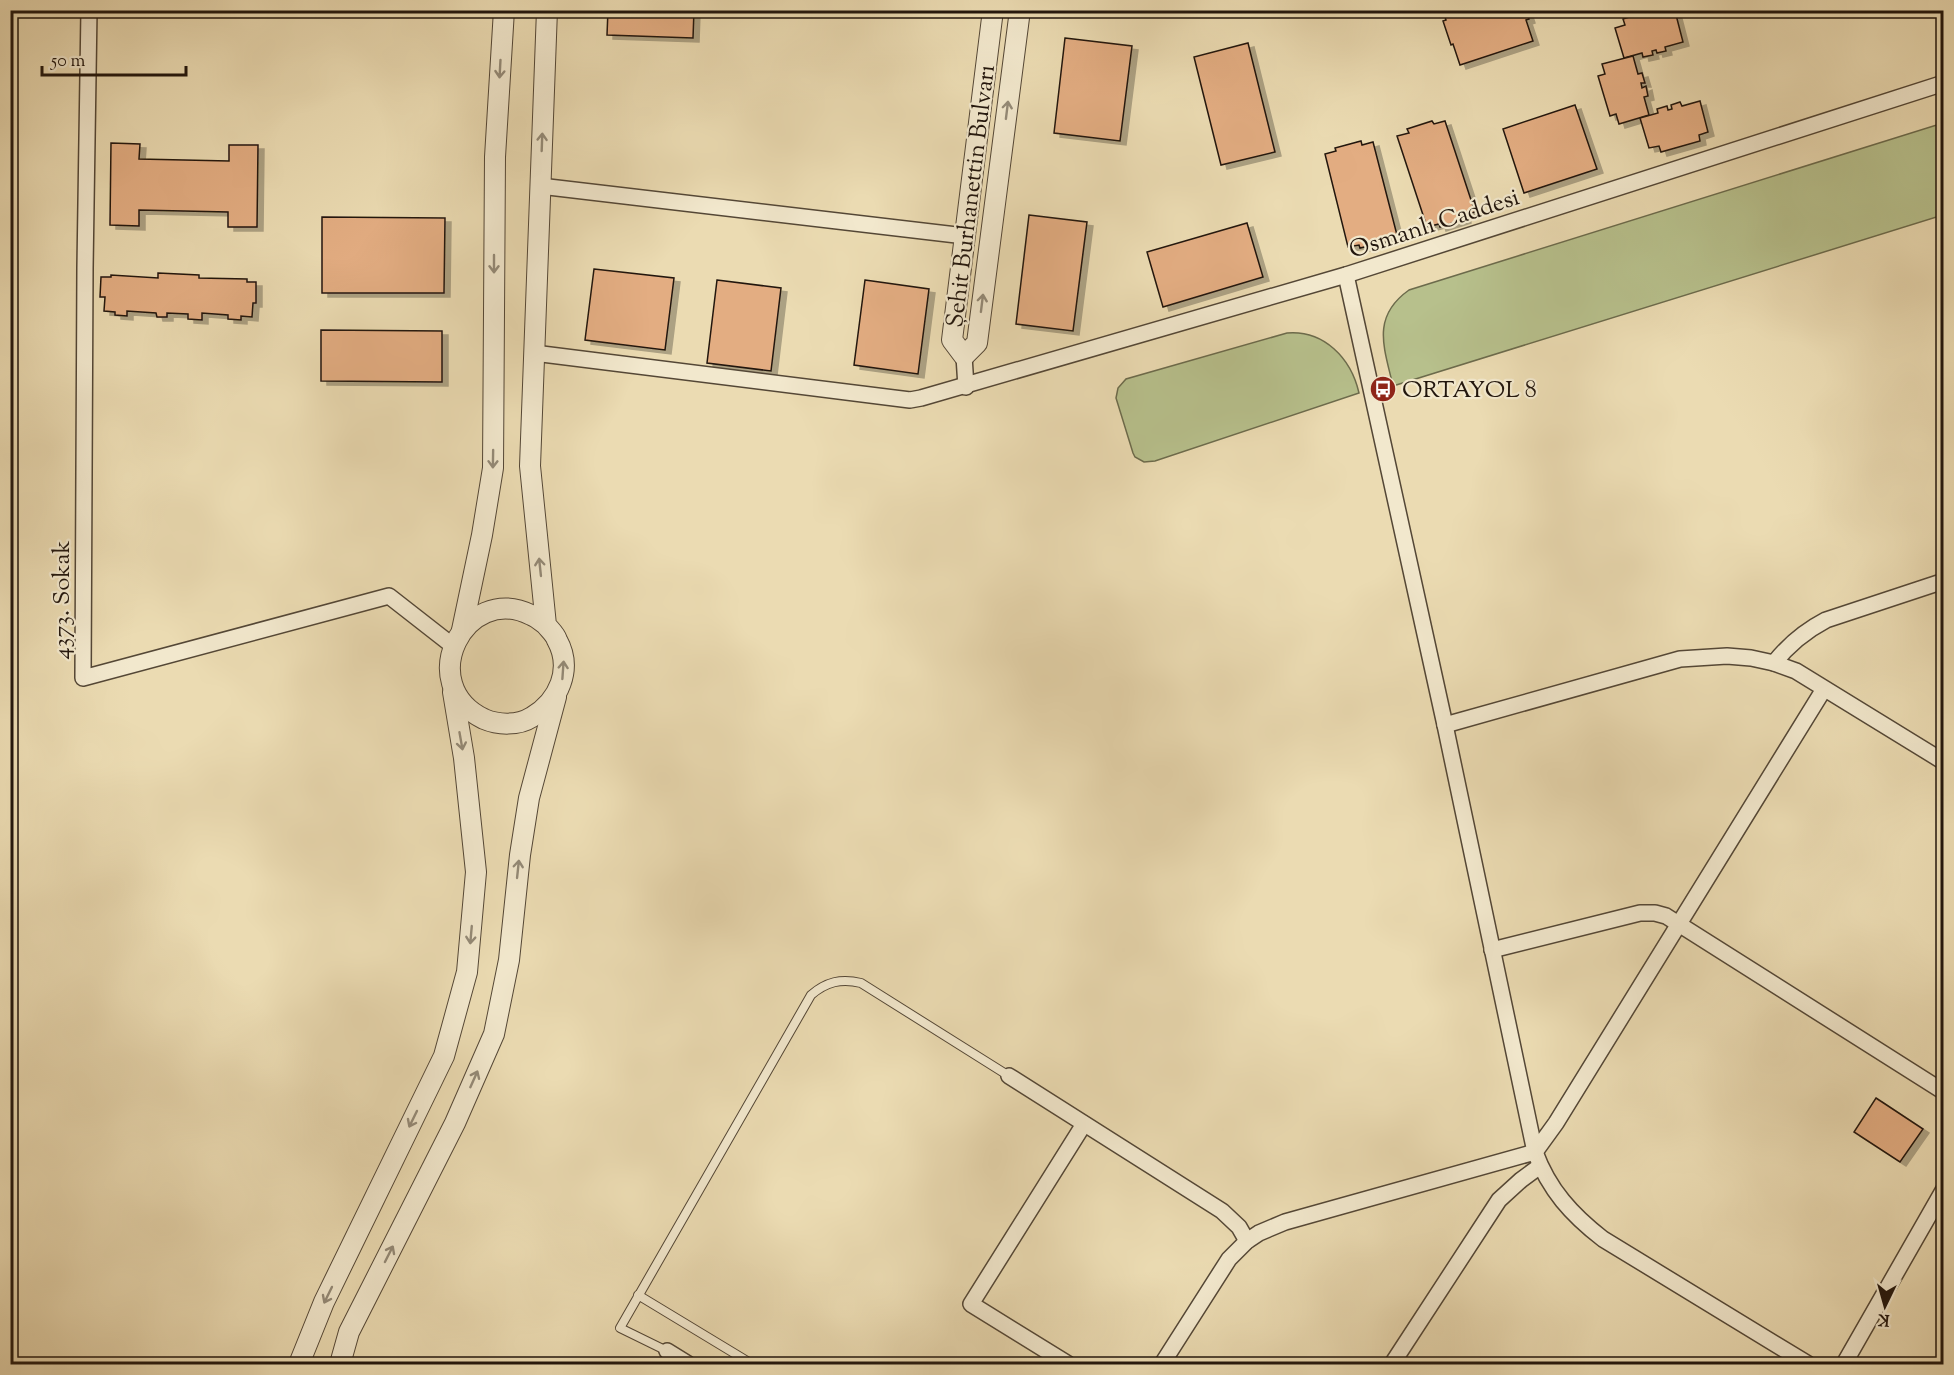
<svg xmlns="http://www.w3.org/2000/svg" width="1954" height="1375" viewBox="0 0 1954 1375" font-family="'Sorts Mill Goudy',serif">
<style>
.green{fill:#b7c08c;stroke:#6c6b4c;stroke-width:1.5}
.building{fill:#e3ad82;stroke:#22160d;stroke-width:1.5;filter:url(#shadow)}
.lines{fill:none;stroke-linecap:round;stroke-linejoin:round}
.service-casing{stroke:#544736;stroke-width:10}
.minor-casing{stroke:#544736;stroke-width:18}
.tertiary-casing{stroke:#544736;stroke-width:22}
.service{stroke:#f2e8cd;stroke-width:8}
.minor{stroke:#f2e8cd;stroke-width:15}
.tertiary{stroke:#f2e8cd;stroke-width:20}
.oneway{stroke:#948a77}
.labels{text-anchor:middle;stroke-width:4.5;stroke-linejoin:round;paint-order:stroke}
.street-label{font-size:24px;fill:#22160d;stroke:#f2e8cd}
.poi-label{font-size:24px;fill:#22160d;stroke:#f2e8cd;text-anchor:start}
</style>
<defs>
<filter id="shadow"><feDropShadow dx="6" dy="4" stdDeviation="0" flood-color="#0004"/></filter>
</defs>
<rect width="100%" height="100%" fill="#ebdbb2"/>
<filter id="stains"><feTurbulence type="fractalNoise" baseFrequency=".00333" numOctaves="4"/><feColorMatrix values="0 0 0 0 .2 0 0 0 0 .09 0 0 0 0 .02 0 0 0 .5 -.17"/></filter>
<radialGradient id="worn" r=".72"><stop offset=".6" stop-color="#630" stop-opacity="0"/><stop offset="1" stop-color="#630" stop-opacity=".3"/></radialGradient>
<g class="green">
<path d="M1943,123V215L1393,386C1384,347 1371,317 1409,290Z"/>
<path d="M1287,333C1324,330 1351,358 1359,393L1155,461L1144,462L1135,457L1133,453L1116,398L1118,388L1126,379Z"/>
</g>
<g class="building">
<path d="M608,10H694L693,38L607,35Z"/>
<path d="M1443,10H1526L1529,19L1526,20L1533,41L1460,65L1453,44L1451,45L1443,21L1446,20Z"/>
<path d="M1652,10H1664L1665,14L1675,11L1683,42L1665,47L1666,51L1657,53L1656,50L1652,51L1653,55L1643,57L1642,53L1624,58L1615,28L1625,25L1623,19Z"/>
<path d="M1065,38L1132,46L1120,141L1054,133Z"/>
<path d="M1248,43L1275,152L1221,165L1194,57Z"/>
<path d="M1633,56L1638,74L1642,73L1645,83H1641L1642,88L1646,86L1648,96L1644,97L1649,115L1619,124L1616,114L1610,116L1598,76L1605,74L1602,64Z"/>
<path d="M1700,101L1708,132L1699,135L1700,141L1661,152L1659,146L1649,148L1640,118L1658,113L1657,109L1667,106L1668,110L1672,109L1671,105L1680,102L1682,106Z"/>
<path d="M1575,105L1597,169L1524,193L1503,129Z"/>
<path d="M1432,121L1434,124L1445,121L1475,212L1464,215L1465,219L1440,227L1439,224L1427,227L1397,136L1409,133L1407,129Z"/>
<path d="M1361,141L1362,145L1373,142L1397,235L1385,238L1386,242L1360,248L1359,245L1348,247L1325,154L1336,151L1335,148Z"/>
<path d="M111,143L140,144L139,159L229,161V145H258L257,227H228V212L139,210V226L110,225Z"/>
<path d="M1029,215L1087,222L1073,331L1016,324Z"/>
<path d="M322,217L445,218L444,293H322Z"/>
<path d="M1247,223L1263,277L1163,307L1147,252Z"/>
<path d="M594,269L674,278L665,350L585,340Z"/>
<path d="M158,273L199,275V278L247,279V282H256V303H253L252,317L241,316V320L228,319V315L202,313V320L188,319V314L167,313V317H157L156,313L127,311V316L115,315V312L104,311L105,297H100L101,277H111V275L158,278Z"/>
<path d="M717,280L781,288L771,371L707,363Z"/>
<path d="M865,280L929,289L918,374L854,365Z"/>
<path d="M321,330L442,331V382L321,381Z"/>
<path d="M1876,1098L1923,1129L1900,1162L1854,1132Z"/>
</g>
<g class="lines">
<defs>
<g id="service">
<path d="M638,1295L752,1364"/>
<path d="M667,1351L620,1328L811,995C826,982 841,978 861,983L1009,1076"/>
</g>
<g id="minor">
<path d="M89,10L85,268L83,678L389,596L453,646"/>
<path d="M540,186L965,236"/>
<path d="M1346,275L1445,725L1535,1152C1549,1190 1572,1215 1603,1239L1808,1364"/>
<path d="M534,353L910,400L921,398L1346,275L1944,83"/>
<path d="M964,356L966,387"/>
<path d="M1774,663C1789,644 1805,631 1826,620L1944,581"/>
<path d="M1445,725L1680,659L1727,656L1751,658L1774,663L1796,671L1944,762"/>
<path d="M1492,950L1640,913H1655L1666,916L1944,1092"/>
<path d="M1009,1076L1222,1211L1239,1227L1247,1241"/>
<path d="M667,1351L688,1364"/>
<path d="M1068,1364L971,1304L1084,1124"/>
<path d="M1162,1364L1229,1259L1247,1241L1259,1233L1285,1222L1535,1152L1556,1123L1824,689"/>
<path d="M1392,1364L1499,1200L1521,1180L1540,1166"/>
<path d="M1844,1364L1944,1189"/>
</g>
<g id="tertiary">
<path d="M993,10L952,340L964,356L977,343L1020,10"/>
<path d="M546,625C542,622 537,617 531,615C465,582 413,685 484,719C498,725 518,726 532,717C559,701 573,669 557,640C555,634 550,630 546,625L530,466L547,10"/>
<path d="M462,630L482,535L493,468L495,157L504,10"/>
<path d="M299,1364L324,1302L444,1056L467,972L476,872L464,758L453,692"/>
<path d="M340,1364L349,1332L455,1123L494,1034L509,960L520,855L529,798L556,697"/>
</g>
</defs>
<use href="#service" class="service-casing"/>
<use href="#minor" class="minor-casing"/>
<use href="#tertiary" class="tertiary-casing"/>
<use href="#service" class="service"/>
<use href="#minor" class="minor"/>
<use href="#tertiary" class="tertiary"/>
</g>
<defs><path id="oneway-shaft" d="M-6 0H5M1.5-3L5.5 0L1.5 3" fill="none" stroke-width="1.6" stroke-linecap="round" stroke-linejoin="round" transform="scale(1.5)"/></defs>
<g class="oneway">
<use href="#oneway-shaft" transform="translate(500 69) rotate(93)"/>
<use href="#oneway-shaft" transform="translate(1007 110) rotate(-83)"/>
<use href="#oneway-shaft" transform="translate(542 142) rotate(-88)"/>
<use href="#oneway-shaft" transform="translate(494 264) rotate(90)"/>
<use href="#oneway-shaft" transform="translate(982 303) rotate(-83)"/>
<use href="#oneway-shaft" transform="translate(493 459) rotate(91)"/>
<use href="#oneway-shaft" transform="translate(540 567) rotate(-96)"/>
<use href="#oneway-shaft" transform="translate(563 670) rotate(-86)"/>
<use href="#oneway-shaft" transform="translate(461 741) rotate(80)"/>
<use href="#oneway-shaft" transform="translate(518 869) rotate(-84)"/>
<use href="#oneway-shaft" transform="translate(471 935) rotate(95)"/>
<use href="#oneway-shaft" transform="translate(474 1079) rotate(-66)"/>
<use href="#oneway-shaft" transform="translate(413 1119) rotate(116)"/>
<use href="#oneway-shaft" transform="translate(389 1254) rotate(-63)"/>
<use href="#oneway-shaft" transform="translate(328 1295) rotate(116)"/>
</g>
<defs>
<symbol id="bus-disc" viewBox="-11 -11 22 22"><circle r="9.5" fill="#8f2418" stroke="#f2e8cd"/><path d="M-5-6H5V4H4V6H2V4H-2V6H-4V4H-5ZM-3.5-4V0h7V-4ZM-3.5 1.2v1.5H-2V1.2ZM2 1.2v1.5H3.5V1.2Z" fill="#fff"/></symbol>
</defs>
<g fill-rule="evenodd">
<use href="#bus-disc" x="1368" y="374" width="30" height="30"/>
</g>
<g class="labels">
<g class="street-label">
<text transform="translate(970 196) rotate(-83)" y="8">Şehit Burhanettin Bulvarı</text>
<text transform="translate(1434 223) rotate(-18)" y="8">Osmanlı Caddesi</text>
<text transform="translate(61 600) rotate(-90)" y="8">4373. Sokak</text>
</g>
<g class="poi-label">
<text x="1402" y="397">ORTAYOL 8</text>
</g>
</g>
<rect width="1954" height="1375" fill="none" stroke="#ebdbb2" stroke-width="36"/>
<rect x="12" y="12" width="1930" height="1351" fill="none" stroke="#22160d" stroke-width="3"/>
<rect x="18" y="18" width="1918" height="1339" fill="none" stroke="#22160d" stroke-width="1.5"/>
<g transform="translate(1885 1306) rotate(185)" stroke="#f2e8cd" stroke-width="4.5" paint-order="stroke">
<path d="M0-4.5L10 22L0 15L-10 22Z" fill="#22160d"/>
<text y="-9" font-size="16" font-weight="bold" text-anchor="middle" fill="#22160d">K</text>
</g>
<path d="M42 66v9h144v-9" fill="none" stroke="#22160d" stroke-width="3"/>
<text x="51" y="66" font-size="18" fill="#22160d" stroke="#f2e8cd" stroke-width="4.5" paint-order="stroke">50 m</text>
<rect width="100%" height="100%" filter="url(#stains)"/>
<rect width="100%" height="100%" fill="url(#worn)"/>
</svg>
